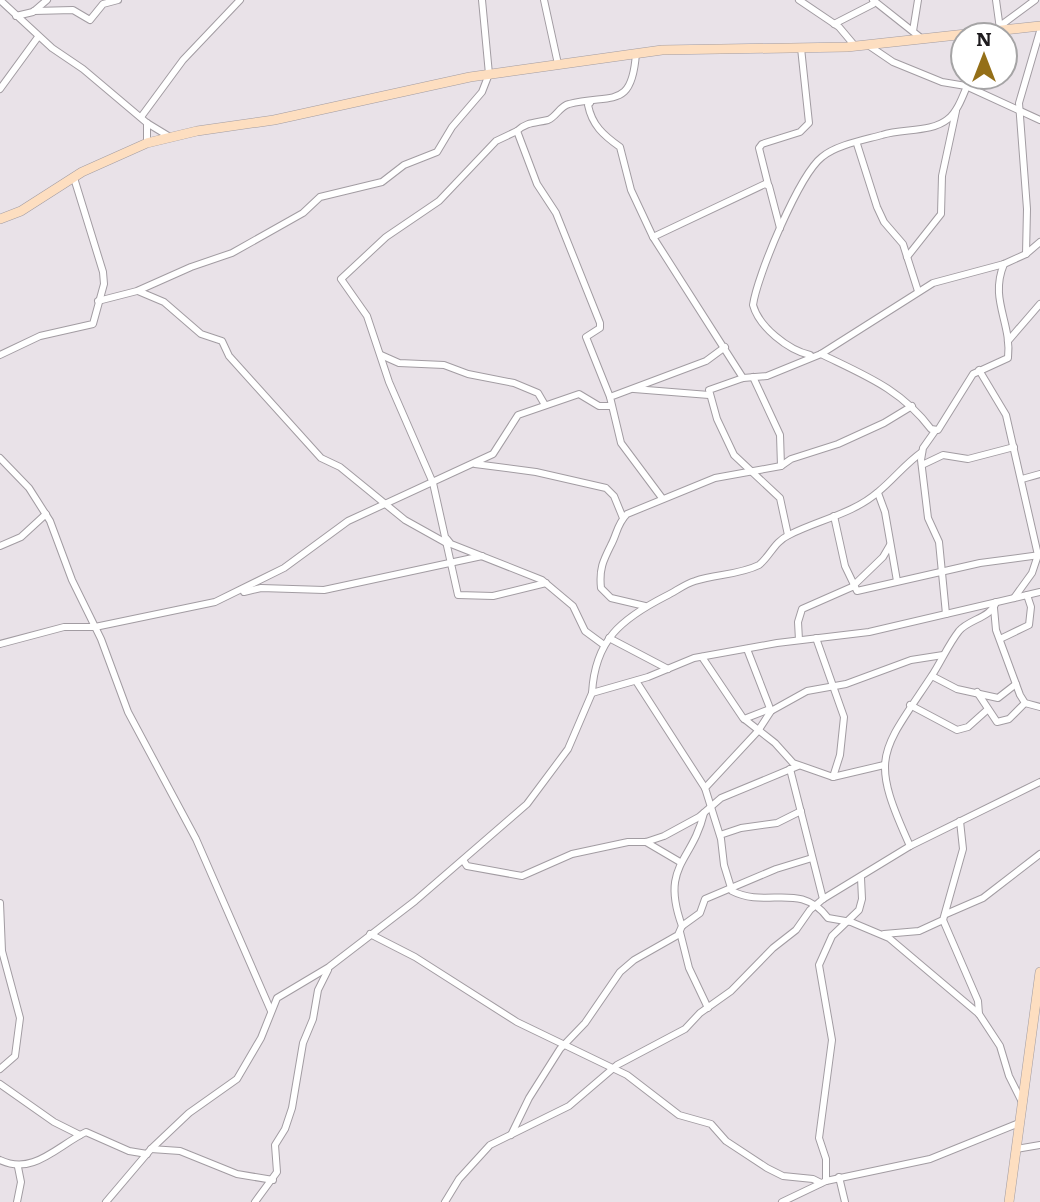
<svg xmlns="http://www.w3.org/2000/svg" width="1040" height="1202" viewBox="0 0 1040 1202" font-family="Literata,serif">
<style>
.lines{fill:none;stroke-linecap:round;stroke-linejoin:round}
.street-casing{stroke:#a29ca2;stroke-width:8}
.secondary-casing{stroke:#a29ca2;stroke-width:10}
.street{stroke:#fff;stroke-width:6}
.secondary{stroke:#fddec0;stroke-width:9}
</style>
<rect width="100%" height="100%" fill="#e9e2e8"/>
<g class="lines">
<defs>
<g id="street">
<path d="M0,0L52,48L83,69L147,123L170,137"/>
<path d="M544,0L558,64"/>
<path d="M799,0L839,27L855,46"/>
<path d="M873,0L921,38"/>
<path d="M996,0L1000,29"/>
<path d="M34,11L73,10L90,20L103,4L118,0"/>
<path d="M16,16L33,12L47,0"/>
<path d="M834,24L873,4"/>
<path d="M1000,26L1035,0"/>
<path d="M913,31L918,0"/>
<path d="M868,45L893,62L942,82L966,86L1040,120"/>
<path d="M0,89L38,37"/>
<path d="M590,103L588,105C592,125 603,135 620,147L631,190L653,237L743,378"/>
<path d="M141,117L183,60L240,0"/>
<path d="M147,123V143"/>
<path d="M517,131L496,141L439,201L386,237L341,279L367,316L389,382L433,483L458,595L493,596L546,583"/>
<path d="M857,144L877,207L884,222L903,244L918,291"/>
<path d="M768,184L759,148L762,144L800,132L809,123L801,48"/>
<path d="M653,237L765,184L769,186L780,228"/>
<path d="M1026,254L1027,209L1019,103L1040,31"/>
<path d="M907,257L941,214L942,176L956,111"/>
<path d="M138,291L164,302L201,334L222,341L229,356L321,458L340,467L405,520L448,544"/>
<path d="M98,301L137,291L191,267L232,253L303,213L320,197L382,182L404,165L437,152L452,127L482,92L489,74L482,0"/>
<path d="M1008,341L1040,304"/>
<path d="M821,354C864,375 901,389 931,429L938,430L973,374L1008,358C1012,322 989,300 1004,264"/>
<path d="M0,355L40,336L93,324L104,284L103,272L74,178"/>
<path d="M381,355L399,363L444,365L468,374L514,383L538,393L545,405"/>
<path d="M810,355C788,350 759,327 753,305C757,276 799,175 822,157C836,145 864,140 882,135C903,128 931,133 948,119C959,111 965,89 971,77"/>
<path d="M979,370L1006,415L1038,555L1032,573L1014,598"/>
<path d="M753,377L780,435L781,466"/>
<path d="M634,389L709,395"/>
<path d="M610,397L586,337L600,328V323L556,213L537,184L517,131C526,122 536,123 548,120C556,117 560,106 569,104C611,93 632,111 636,53"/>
<path d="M935,431L923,448L921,460L928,518L939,542L946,614"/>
<path d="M0,458L29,488L50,521L72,580L101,639L128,712L196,839L271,1011"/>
<path d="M475,464L536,472L606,488L614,496L623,518"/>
<path d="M922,465L943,455L968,459L1014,447"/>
<path d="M1022,479L1040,474"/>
<path d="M878,493L885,512L897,581"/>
<path d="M662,498L621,443L610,397L706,361L725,347"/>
<path d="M834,516L845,566L857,591L980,563L1040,555"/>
<path d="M788,535L780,498L734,455L717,419L709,390L743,378L767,376L821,354L933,283L1004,264L1026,254L1040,242"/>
<path d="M447,539L451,544L542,580L573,606L585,631L604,645"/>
<path d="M0,546L21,537L46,514"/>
<path d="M244,592L261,588L324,590L482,556"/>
<path d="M645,606L611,598L601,588C599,569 603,561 611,545C617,534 617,524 627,514L715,478L781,466L791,459L838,444L884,423L912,406"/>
<path d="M994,608L996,630L1020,695L1025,703L1040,707"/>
<path d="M609,638L668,669"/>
<path d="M816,638L844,717L840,755L833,777"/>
<path d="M1000,639L1029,625L1031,607L1027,595"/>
<path d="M799,640L798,622L802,609L852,587L883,557L890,545"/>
<path d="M0,644L64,627H95L215,602L284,568L348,521L493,454L518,415L579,394L599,406H610"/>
<path d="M747,649L771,711"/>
<path d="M943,655L911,660L846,684L807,691L771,711L758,731L705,788L721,839L724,865L732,891C767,909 800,881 828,918L851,922L889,938L979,1014L1000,1046L1009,1076L1022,1102"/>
<path d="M702,657L743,718L775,743L793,763L833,777L884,765"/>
<path d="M932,676L957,689L998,698L1016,684"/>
<path d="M636,681L705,788"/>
<path d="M977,692L997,722L1009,719L1025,703"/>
<path d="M592,693C595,640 621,619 666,596C676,591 685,584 695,581C716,574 739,575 759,565C771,555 774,542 789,535C818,520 853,514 878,492C894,479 905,464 922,452"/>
<path d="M910,705L957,730L968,727L987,710"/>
<path d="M744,719L770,709"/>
<path d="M790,769L823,899"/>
<path d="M720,835L741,828L777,823L801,811"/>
<path d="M646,842L680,862"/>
<path d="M910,846C869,756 880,754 931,677C941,662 948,645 959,631C969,619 991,618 996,602"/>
<path d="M463,860L467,866L522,876L572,854L628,842H646L664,836L699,817L721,798L798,766"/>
<path d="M0,903L2,951L20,1018L15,1056L0,1069"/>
<path d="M946,914L983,898L1040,854"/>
<path d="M943,920L978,1001L979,1014"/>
<path d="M682,926C660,865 692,863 704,813"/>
<path d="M680,932L689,968L708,1008"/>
<path d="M370,934L415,957L517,1022L627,1075L679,1115L711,1124L726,1141L767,1168L783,1176L813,1179L821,1183"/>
<path d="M884,934L919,931L943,920L963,849L960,821"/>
<path d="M0,1084L54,1122L80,1135"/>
<path d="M511,1135L529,1098L560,1049L585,1023L620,972L634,960L678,935L682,926L700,913L705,899L776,869L812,858"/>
<path d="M151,1149L180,1151L237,1174L273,1180"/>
<path d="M1016,1149L1040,1145"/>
<path d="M0,1160C33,1176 57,1146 86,1132L129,1151L147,1154"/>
<path d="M839,1177L845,1202"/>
<path d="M826,1181V1159L819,1138L832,1040L819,965L832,936L859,910L862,899L861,878"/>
<path d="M17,1202L21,1182L18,1167"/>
<path d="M106,1202L151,1149L189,1113L237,1079L261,1038L277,998L329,967L415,901L527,804L568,749L592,693L648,677L694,658L777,643L869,632L1040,592"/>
<path d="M255,1202L277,1172L275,1145L285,1129L292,1108L303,1043L313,1019L318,990L328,970"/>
<path d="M445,1202L459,1179L490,1145L569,1106L617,1065L685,1029L700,1013L731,991L773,948L796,930L810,910L823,899L910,846L1040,782"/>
<path d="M782,1202L826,1181L930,1159L1019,1123"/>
</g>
<g id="secondary">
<path d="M0,219L21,211L82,172L147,143L197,131L274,120L470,77L662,50L847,47L1040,26"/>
<path d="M1009,1202L1040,972"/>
</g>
</defs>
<use href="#street" class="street-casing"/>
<use href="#secondary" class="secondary-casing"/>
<use href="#street" class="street"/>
<use href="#secondary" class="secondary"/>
</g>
<g transform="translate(984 56)"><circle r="33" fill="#ffffff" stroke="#a5a4a5" stroke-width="2"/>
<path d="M0-5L12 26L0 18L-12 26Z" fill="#946f18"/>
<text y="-10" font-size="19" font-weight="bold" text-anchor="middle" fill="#1e1b1e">N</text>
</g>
</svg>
